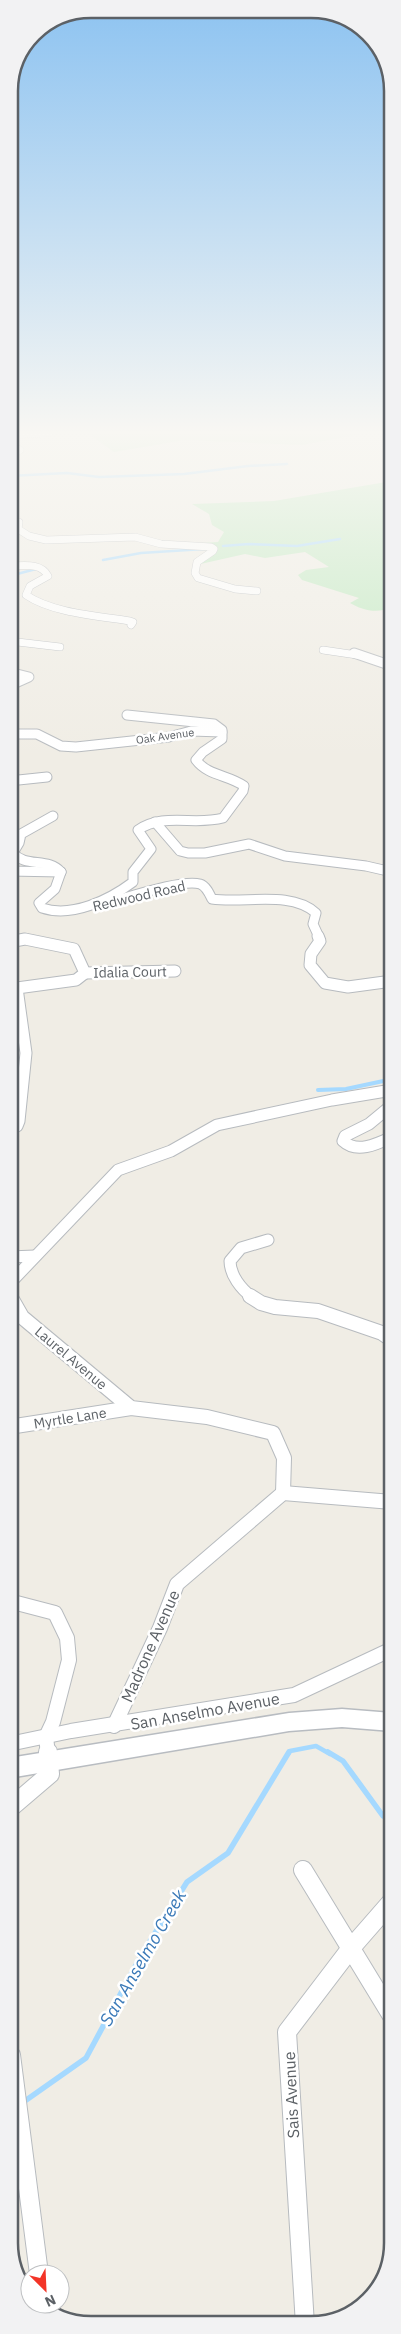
<svg xmlns="http://www.w3.org/2000/svg" width="401" height="2334" viewBox="0 0 401 2334" font-family="'IBM Plex Sans',sans-serif">
<style>
.green{fill:#c0e9c0}
.lines{fill:none;stroke-linecap:round;stroke-linejoin:round}
.stream-far3{stroke:#a5d9ff;stroke-width:2.5}
.stream-far2{stroke:#a5d9ff;stroke-width:4}
.stream-far1{stroke:#a5d9ff;stroke-width:4.5}
.stream{stroke:#a5d9ff;stroke-width:5.5}
.street-far4-casing{stroke:#b7bbbf;stroke-width:8}
.street-far3-casing{stroke:#b7bbbf;stroke-width:11}
.street-far2-casing{stroke:#b7bbbf;stroke-width:13}
.street-far1-casing{stroke:#b7bbbf;stroke-width:16}
.street-casing{stroke:#b7bbbf;stroke-width:20}
.secondary-casing{stroke:#b8bcc1;stroke-width:3}
.street-far4{stroke:#fff;stroke-width:7}
.street-far3{stroke:#fff;stroke-width:9}
.street-far2{stroke:#fff;stroke-width:11}
.street-far1{stroke:#fff;stroke-width:14}
.street{stroke:#fff;stroke-width:18}
.secondary{fill:#fff;fill-rule:evenodd}
.labels{text-anchor:middle;stroke-width:5;stroke-linejoin:round;paint-order:stroke}
.far-street-label{font-size:11px;fill:#5c6166;stroke:#fff}
.street-label{font-size:14px;fill:#5c6166;stroke:#fff}
.near-street-label{font-size:16px;fill:#5c6166;stroke:#fff}
.near-water-label{font-size:18px;font-style:italic;fill:#3b7ab8;stroke:#fff}
.rim{fill:none;stroke:#5c6166;stroke-width:2.5}
</style>
<rect width="100%" height="100%" fill="#f0ede5"/>
<g class="green">
<path d="M86,432H373L302,445L185,440L114,452Z"/>
<path d="M392,481V606C379,615 362,610 350,603L359,598L302,580L298,575L306,570L329,567L305,552L265,558L245,554L196,565L207,551L196,548L202,543L218,542L224,532L212,525L209,514L192,504L274,501Z"/>
</g>
<g class="lines">
<g class="stream-far3">
<path d="M9,476L67,473L99,477L184,474L248,466L287,464"/>
<path d="M223,546L249,544L297,546L340,539"/>
<path d="M103,560L141,553L204,549"/>
<path d="M9,573L17,574L36,569"/>
</g>
<path class="stream-far2" d="M318,1090L346,1089L388,1080"/>
<path class="stream-far1" d="M288,1754L290,1751L316,1746L330,1754"/>
<g class="stream">
<path d="M328,1752L343,1761L383,1816L392,1818"/>
<path d="M22,2103L86,2058L142,1954L187,1882L228,1853L289,1752"/>
</g>
<defs>
<g id="street-far4">
<path d="M9,438L24,434L49,433"/>
<path d="M9,445L20,450L9,457"/>
<path d="M9,519L19,522L18,529L29,536L46,540L135,537L161,544L211,547L214,549L213,551L197,562L195,573L198,578L235,589L257,591"/>
<path d="M9,566C23,566 41,562 48,576L30,586L26,595C52,613 99,616 130,621L133,622L131,625"/>
<path d="M9,641L60,647"/>
<path d="M323,650L357,655"/>
</g>
<g id="street-far3">
<path d="M354,653L392,666"/>
<path d="M9,672L29,677L9,686"/>
<path d="M127,715L214,724L222,730"/>
<path d="M9,734H37L61,746L76,747L169,737L191,731L222,732"/>
<path d="M9,781L47,777"/>
<path d="M53,816L21,834L19,843L13,853C26,868 48,857 61,872"/>
<path d="M155,822L180,851L188,853H205L249,844L285,856L366,866L392,872"/>
<path d="M9,871L61,872"/>
<path d="M61,872L55,889L39,903L42,908C72,918 109,900 133,882V872L151,849L138,830C164,812 194,826 223,818L243,791L244,786C229,775 208,776 196,760L203,752L222,739V732"/>
<path d="M110,902C129,897 182,879 200,884C206,886 209,893 212,899C244,904 290,890 316,913L313,924L319,937"/>
</g>
<g id="street-far2">
<path d="M318,936L320,941L311,954L310,965L325,983L348,987L392,981"/>
<path d="M9,942L25,939L74,949L85,973L76,980L17,988"/>
<path d="M85,973L175,971"/>
<path d="M9,987L17,988L26,1053L19,1121L17,1126L9,1130"/>
<path d="M392,1105L369,1124L345,1136L343,1141C357,1154 377,1144 392,1137"/>
<path d="M9,1257L35,1256"/>
<path d="M10,1297L13,1280L118,1170L171,1151L217,1125L332,1100L392,1090"/>
<path d="M252,1297C241,1289 230,1275 230,1261L241,1248L268,1240"/>
</g>
<g id="street-far1">
<path d="M10,1296L22,1317L131,1408L207,1417L273,1433L284,1458L283,1493"/>
<path d="M250,1296L261,1303L275,1307L318,1311L382,1333L392,1340"/>
<path d="M9,1427L131,1408"/>
<path d="M283,1493L392,1502"/>
<path d="M9,1601L55,1613L67,1638L69,1660L53,1722L46,1737L48,1754"/>
<path d="M114,1726L160,1628L177,1584L283,1493"/>
<path d="M9,1744L71,1731L294,1695L392,1649"/>
</g>
<g id="street">
<path d="M9,1809L50,1774L48,1752"/>
<path d="M303,1870L392,2016"/>
<path d="M9,2053L11,2055L39,2274"/>
<path d="M42,2304L43,2306"/>
<path d="M305,2325L287,2032L351,1948L392,1901"/>
</g>
<path id="secondary" d="M342,1709L392,1713V1731L342,1727L289,1731L9,1778V1758L289,1713Z"/>
</defs>
<use href="#street-far4" class="street-far4-casing"/>
<use href="#street-far3" class="street-far3-casing"/>
<use href="#street-far2" class="street-far2-casing"/>
<use href="#street-far1" class="street-far1-casing"/>
<use href="#street" class="street-casing"/>
<use href="#secondary" class="secondary-casing"/>
<use href="#street-far4" class="street-far4"/>
<use href="#street-far3" class="street-far3"/>
<use href="#street-far2" class="street-far2"/>
<use href="#street-far1" class="street-far1"/>
<use href="#street" class="street"/>
<use href="#secondary" class="secondary"/>
</g>
<linearGradient id="sky" x2="0" y2="1"><stop stop-color="#8dc3f1"/><stop offset="0.57" stop-color="#f8f7f3"/><stop offset="1" stop-color="#f8f7f3" stop-opacity="0"/></linearGradient>
<rect width="401" height="759" fill="url(#sky)"/>
<g class="labels">
<g class="far-street-label">
<text transform="translate(165 736) rotate(-8)" y="4">Oak Avenue</text>
</g>
<g class="street-label">
<text transform="translate(139 896) rotate(-13)" y="5">Redwood Road</text>
<text transform="translate(130 972) rotate(-1)" y="5">Idalia Court</text>
<text transform="translate(71 1358) rotate(40)" y="5">Laurel Avenue</text>
<text transform="translate(70 1418) rotate(-9)" y="5">Myrtle Lane</text>
</g>
<g class="near-street-label">
<text transform="translate(150 1646) rotate(-66)" y="6">Madrone Avenue</text>
<text transform="translate(205 1711) rotate(-10)" y="6">San Anselmo Avenue</text>
<text transform="translate(291 2095) rotate(-93)" y="6">Sais Avenue</text>
</g>
<g class="near-water-label">
<text transform="translate(143 1958) rotate(-60)" y="6">San Anselmo Creek</text>
</g>
</g>
<path d="M0 0H401V2334H0ZM91 18H311A73 73 0 0 1 384 91V2243A73 73 0 0 1 311 2316H91A73 73 0 0 1 18 2243V91A73 73 0 0 1 91 18Z" fill="#f2f2f3" fill-rule="evenodd"/>
<path class="rim" d="M91 18H311A73 73 0 0 1 384 91V2243A73 73 0 0 1 311 2316H91A73 73 0 0 1 18 2243V91A73 73 0 0 1 91 18Z"/>
<g transform="translate(45 2289) rotate(156)"><circle r="24" fill="#ffffff" stroke="#bec0c2"/>
<path d="M0-4L9 19L0 12L-9 19Z" fill="#f33427"/>
<text y="-8" font-size="14" font-weight="bold" text-anchor="middle" fill="#5c6166">N</text>
</g>
</svg>
